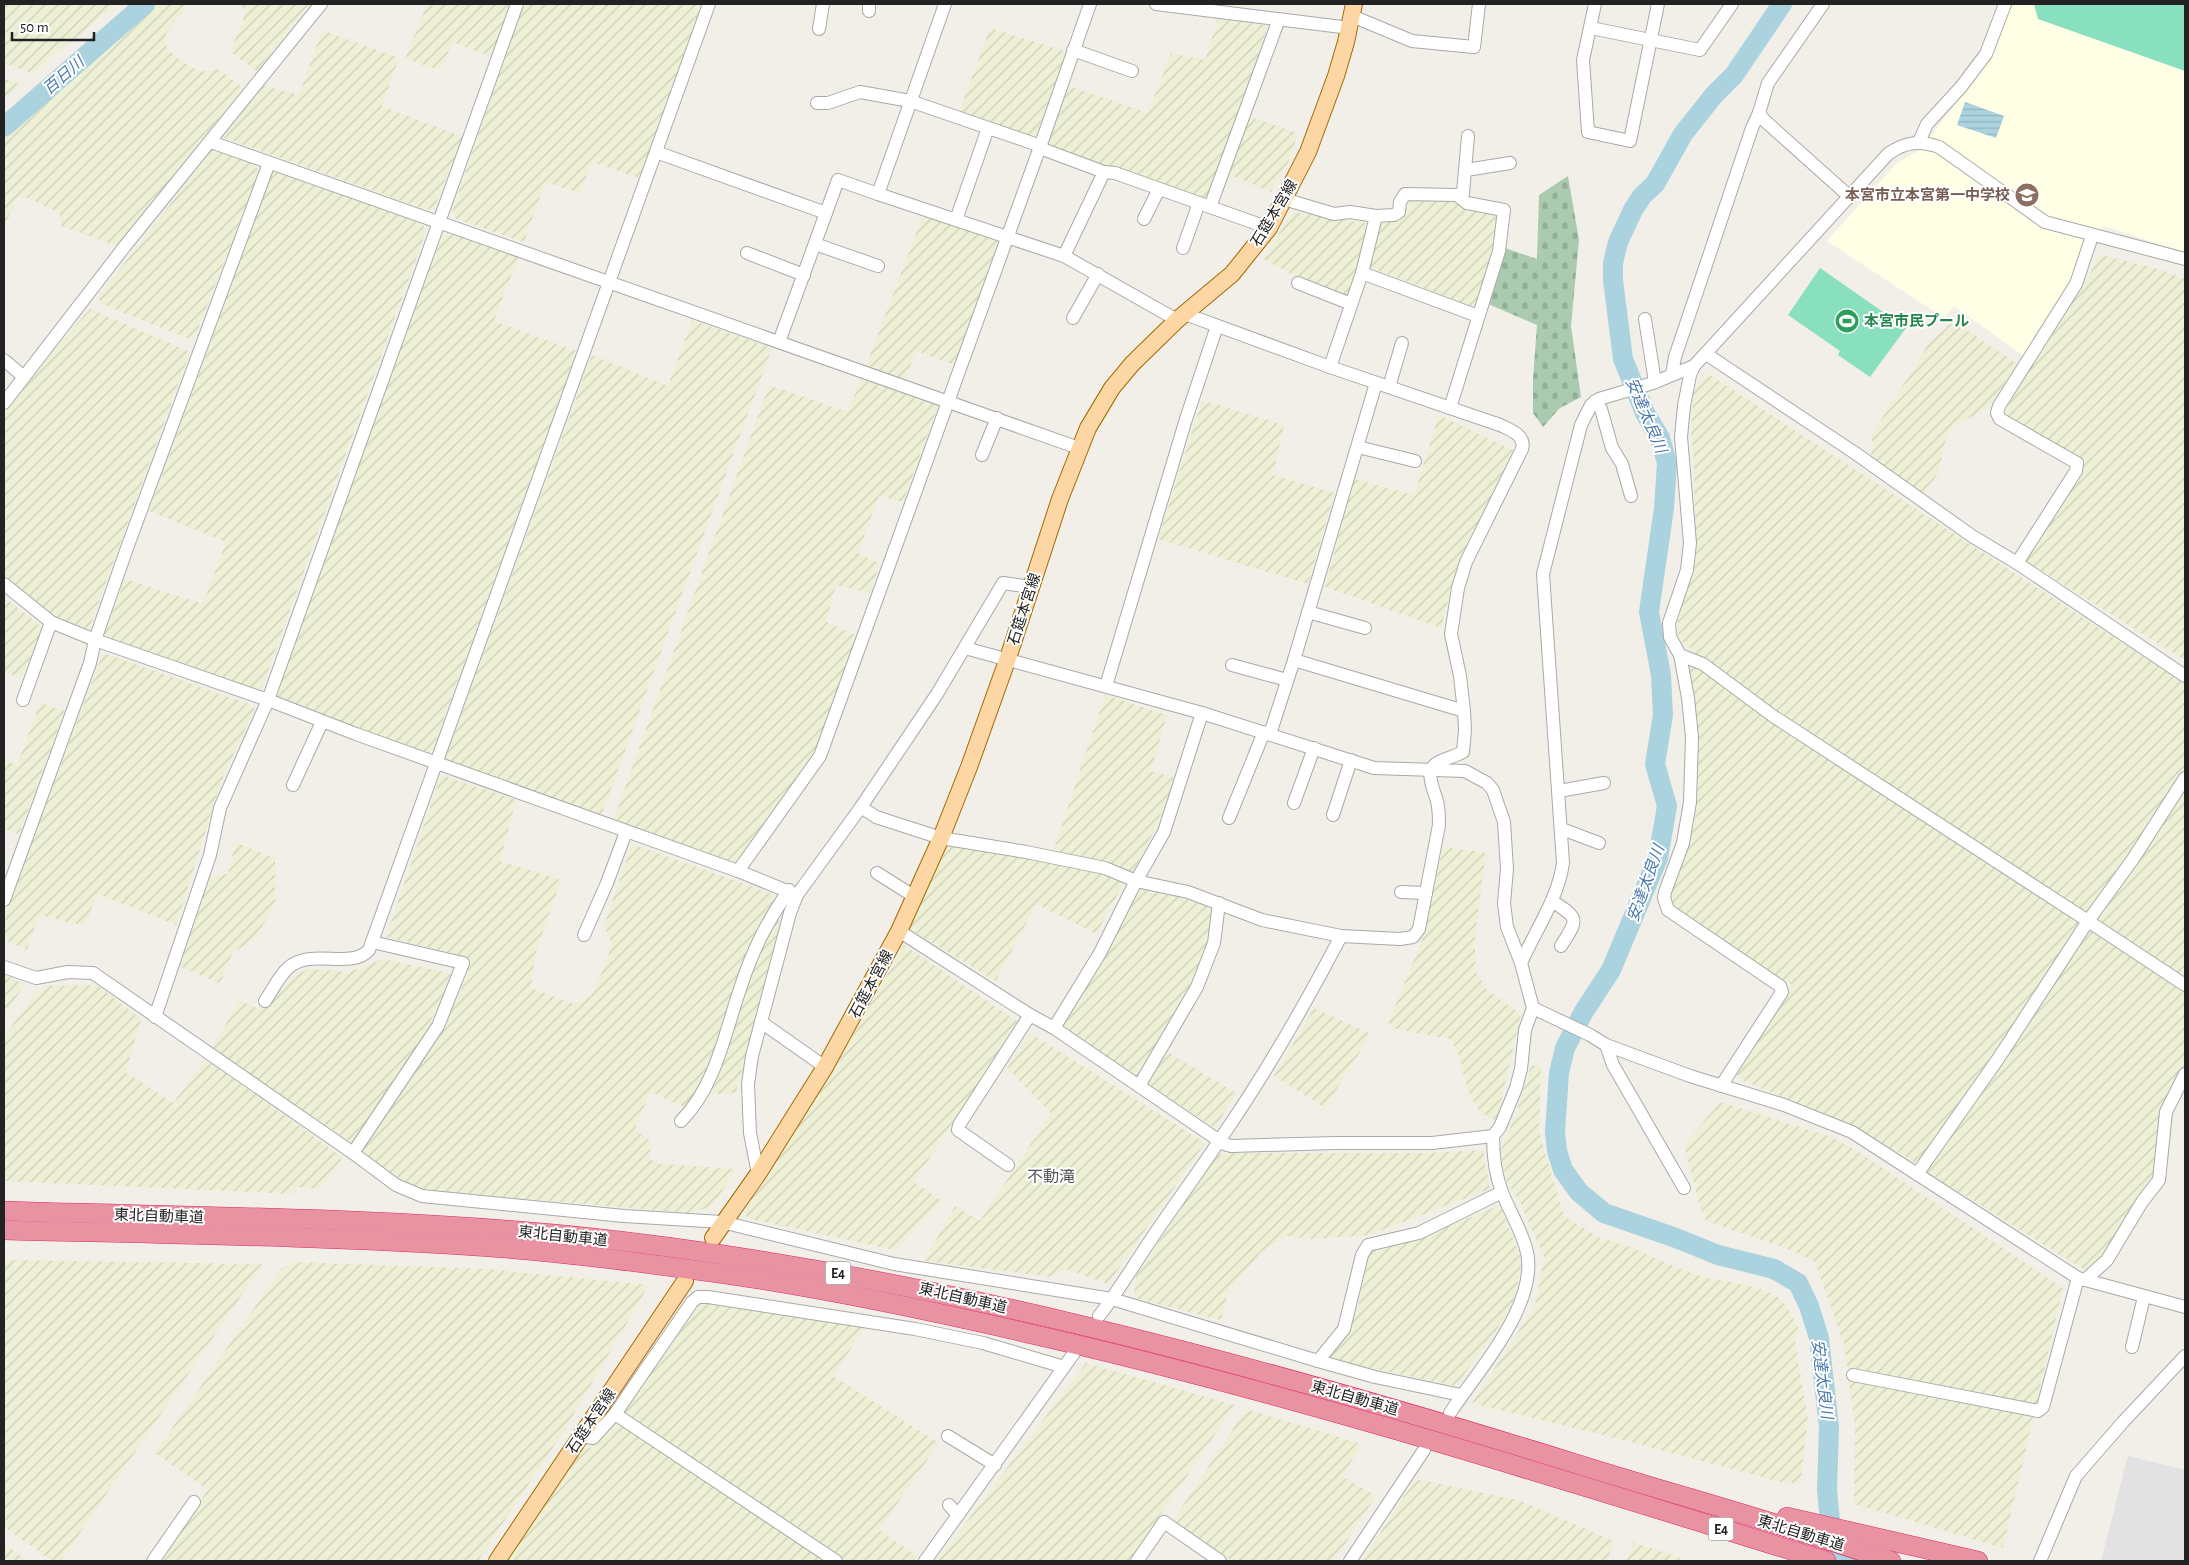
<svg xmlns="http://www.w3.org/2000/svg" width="2189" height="1565" viewBox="0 0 2189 1565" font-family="'Alegreya Sans','Noto Sans JP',sans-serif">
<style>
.education{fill:#ffffe5}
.farmland{fill:url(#farmland-furrows)}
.cemetery{fill:url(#cemetery-stones)}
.pitch{fill:#88e0be}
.parking{fill:#e2e2e2}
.water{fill:url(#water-rules)}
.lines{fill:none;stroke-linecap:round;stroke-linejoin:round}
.river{stroke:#aad3df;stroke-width:20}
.minor-casing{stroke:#a9a9a9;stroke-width:14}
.major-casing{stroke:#a06b00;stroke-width:18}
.highway-casing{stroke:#dc2a67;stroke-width:20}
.minor{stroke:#fff;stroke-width:12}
.major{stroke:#fcd6a4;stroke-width:16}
.highway{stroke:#e892a2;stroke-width:19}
.labels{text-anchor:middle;stroke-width:4;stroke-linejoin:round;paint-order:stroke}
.shield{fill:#fff;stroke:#646464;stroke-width:1}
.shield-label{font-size:14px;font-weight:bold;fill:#222}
.education-label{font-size:15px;font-weight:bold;fill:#785e54;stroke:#fff;text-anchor:end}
.street-label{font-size:15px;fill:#222;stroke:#fff}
.leisure-label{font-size:15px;font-weight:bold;fill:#27864d;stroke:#fff;text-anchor:start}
.water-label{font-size:16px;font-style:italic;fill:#4a7aab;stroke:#fff}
.neighbourhood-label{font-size:16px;fill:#555;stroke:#fff}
</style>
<defs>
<pattern id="farmland-furrows" width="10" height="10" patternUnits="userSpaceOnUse" patternTransform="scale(1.25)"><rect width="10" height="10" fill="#eef0d5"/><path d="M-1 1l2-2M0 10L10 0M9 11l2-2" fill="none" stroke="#ccceb7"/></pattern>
<pattern id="cemetery-stones" width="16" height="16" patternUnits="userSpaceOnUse" patternTransform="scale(1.25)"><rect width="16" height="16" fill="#aacbaf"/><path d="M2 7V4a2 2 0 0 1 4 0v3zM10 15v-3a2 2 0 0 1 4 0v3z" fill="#92ae96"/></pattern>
<pattern id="water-rules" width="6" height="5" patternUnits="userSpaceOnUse" patternTransform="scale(1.25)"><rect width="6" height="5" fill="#aad3df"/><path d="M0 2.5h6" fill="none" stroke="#92b5bf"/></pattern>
</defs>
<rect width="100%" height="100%" fill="#f2efe9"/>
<path class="education" d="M2009,4H2185V252L2103,226L2024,356L1954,306L1944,318L1827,241L1896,164L1921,149L1990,58Z"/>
<g class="farmland">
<path d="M4,4H117L32,73L4,63Z"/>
<path d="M160,4H189L166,34L167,49L180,60L200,72L218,69L243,88L117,246L61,226L60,215L52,209L25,197L18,198L4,226V135Z"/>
<path d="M239,4H309L257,71L230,52L245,15L246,10Z"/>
<path d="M427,4H509L492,57L453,42L440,70L405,59Z"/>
<path d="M523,4H703L639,178L592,162L580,193L545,182L524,242L456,219L452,211Z"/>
<path d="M1218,19L1264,25L1267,29L1208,202L1047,146L1069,86L1148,113L1171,53L1205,60Z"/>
<path d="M990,28L1067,52L1035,137L959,112Z"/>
<path d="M322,30L399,58L382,106L463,137L433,210L425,209L224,138L262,85L299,95Z"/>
<path d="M4,78L21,85L4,99Z"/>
<path d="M1248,116L1298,133L1289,161L1271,192L1228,174Z"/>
<path d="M213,149L255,164L259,172L196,334L189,339L102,304L98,297Z"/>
<path d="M276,170L422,223L426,231L262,688L256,691L105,638V633L125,579L203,604L226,542L149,511L272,174Z"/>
<path d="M1458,199L1464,206L1495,215L1498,224L1494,249L1475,308L1367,266L1381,225L1401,218L1409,210L1410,202Z"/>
<path d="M1293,212L1369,224L1348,296L1297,277L1263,259Z"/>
<path d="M923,215L997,241L1000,246L955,365L916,351L905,380L866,366Z"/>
<path d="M454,234L518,257L494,321L577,351L433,749L424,754L279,702L275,692L442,236Z"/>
<path d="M2098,254L2162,270L2185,279V660L2027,562L2026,555L2083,468L2079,459L2008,418L2006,409L2075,295L2089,277Z"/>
<path d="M90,309L190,352L89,629L55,618L4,576V414L58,345Z"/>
<path d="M692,320L772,348L600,819L447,764L446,757L592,355L668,386Z"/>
<path d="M1954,321L2017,364L1988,408L1951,428L1946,439L1938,473L1924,494L1871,459L1872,434L1930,342Z"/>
<path d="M1707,373L2185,684V975L2178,989L2185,994V1066L2165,1102L2155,1178L2108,1249L2089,1270L2083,1269L1932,1175L1905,1156L1836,1118L1743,1081L1737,1074L1793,986L1670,909L1668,896L1695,821L1698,748L1692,685L1686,670L1694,651L1679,639L1677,633L1678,621L1696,555L1694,462L1691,433L1693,393Z"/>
<path d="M861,379L938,406L903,502L879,496L858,553L880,564L870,593L836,585L826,622L858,636L816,753L734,868L612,824L769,385L848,412Z"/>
<path d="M1202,400L1284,425L1273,475L1335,493L1308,584L1158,539Z"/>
<path d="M1439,415L1515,451L1474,534L1453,581L1441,628L1325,587L1354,479L1414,495Z"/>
<path d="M4,597L44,629L20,679L4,671Z"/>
<path d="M103,653L249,704L255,709L222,779L176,925L98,894L84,926L39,915L27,950L4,939V915Z"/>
<path d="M1105,695L1167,715L1151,771L1175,778L1157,825L1137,865L1119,892L1096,934L1036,904L996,981L909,929L948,845L1050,861Z"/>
<path d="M40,703L65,711L19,834L4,829V759L17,765Z"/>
<path d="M441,775L516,800L500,861L561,880L535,955L531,988L574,1004L591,996L603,970L612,944L604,925L632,844L776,895L780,928L736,1093L714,1094L692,1099L685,1107L650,1092L635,1129L652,1142L648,1158L660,1164L736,1169L712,1207L688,1213L426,1190L407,1185L359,1152L428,1053L460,993L468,971V957L386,937Z"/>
<path d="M237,843L275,858V905L257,935L249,943L233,952L222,979L218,983L179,966L209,878L228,874L232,856Z"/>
<path d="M1443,847L1486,853L1475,936V970L1487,990L1521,1014L1497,1119H1491L1480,1112L1473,1101L1466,1085L1459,1056L1451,1039L1390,1028L1389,1021L1422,940Z"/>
<path d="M1140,888L1197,898L1212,905V931L1197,972L1156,1045L1236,1093L1215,1128L1061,1026L1101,960Z"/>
<path d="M904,945L1018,1022L914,1182L942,1201L895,1250L746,1218L744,1206L760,1184L837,1064Z"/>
<path d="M383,959L449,973L451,978L422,1039L354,1144L212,1049L239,1000L261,1010L270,1005L294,976L308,969L349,972Z"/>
<path d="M4,975L25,984L4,1015Z"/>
<path d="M97,985L141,1019L126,1072L173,1103L207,1059L339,1155L341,1160L320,1189L297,1187L293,1194L4,1181V1037L37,991L45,986Z"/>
<path d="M1314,1008L1371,1034L1325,1108L1274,1076Z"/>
<path d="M1030,1033L1205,1143L1108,1284L1066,1269L1051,1277L924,1261L955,1206L980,1221L1051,1113L1007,1068Z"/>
<path d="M1531,1065L1541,1066L1539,1133L1564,1216L1598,1237L1633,1248L1678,1268L1703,1277L1755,1287L1777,1296L1788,1308L1800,1331L1794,1336L1808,1420L1800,1484L1780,1482L1639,1444L1472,1403L1535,1306L1544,1257L1520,1202L1507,1182L1500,1152L1516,1113Z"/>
<path d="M1720,1102L1832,1137L1860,1153L2063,1288L2003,1548L1854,1504L1855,1426L1844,1344L1815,1262L1788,1249L1706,1221L1700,1207L1684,1145Z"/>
<path d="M1483,1150L1490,1189L1369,1235L1309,1239L1287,1236L1262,1251L1228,1292L1221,1320L1134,1298L1136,1276L1208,1166L1217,1155L1231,1153H1423Z"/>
<path d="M1500,1205L1522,1261L1518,1282L1513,1302L1503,1320L1456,1386L1327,1359L1348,1334L1358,1307L1370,1250L1412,1241Z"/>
<path d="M4,1260L263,1264L61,1561H53L4,1527Z"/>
<path d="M293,1262L486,1269L649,1285L565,1429L478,1561H159L208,1490L155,1453L281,1269Z"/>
<path d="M702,1301L865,1327L833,1376L939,1443L879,1530L917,1556L914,1561H846L624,1412Z"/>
<path d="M1086,1363L1235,1405L1129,1561H937Z"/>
<path d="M1246,1409L1362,1444L1342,1476L1376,1496L1334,1561H1232L1172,1522Z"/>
<path d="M616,1423L623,1425L826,1561H505L581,1447L590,1448Z"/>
<path d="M1415,1479L1518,1500L1614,1541L1607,1561H1362Z"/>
<path d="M1633,1542L1689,1561H1626Z"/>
<path d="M4,1544L28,1561H4Z"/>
</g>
<path class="cemetery" d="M1568,176L1579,240L1571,326L1581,397L1560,408L1543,427L1533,413V379L1537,325L1488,304L1505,248L1537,259L1539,195Z"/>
<g class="pitch">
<path d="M2034,4H2185V71L2038,19Z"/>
<path d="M1820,268L1906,328L1870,377L1838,355L1840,351L1788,315Z"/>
</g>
<path class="parking" d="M2128,1456L2185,1470V1561H2101Z"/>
<path class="water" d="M1965,102L2004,116L1996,138L1957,125Z"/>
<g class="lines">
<g class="river">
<path d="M1782,4L1734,75L1714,95L1683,134L1655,184L1642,196L1633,210L1618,242L1613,263V280L1623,359L1645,413L1660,438L1667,463L1664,508L1649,612L1661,675L1663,715L1655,764L1667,806L1658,858L1611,970L1583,1013L1565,1048L1559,1073L1555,1132L1557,1151L1563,1170L1579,1192L1604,1213L1676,1238L1718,1255L1774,1269L1798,1283L1809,1306L1819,1338L1829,1427L1827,1490L1830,1521L1845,1561"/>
<path d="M4,127L145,4"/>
</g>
<defs>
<g id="minor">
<path d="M1156,4L1350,28"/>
<path d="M1595,4L1583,60L1588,132L1630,141L1658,4"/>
<path d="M1823,4L1768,83L1759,113L1764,120L1850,197"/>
<path d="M869,11V4"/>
<path d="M1352,16L1412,41L1474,47L1479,4"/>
<path d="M1591,28L1700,50L1732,4"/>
<path d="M819,29L823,4"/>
<path d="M1073,50L1132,71"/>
<path d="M817,103H828L860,92L910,101L1035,144L1045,150L1104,172"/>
<path d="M211,142L1079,448"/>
<path d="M1919,142L1927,124L1961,87L1986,54L2005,4"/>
<path d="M656,152L826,213"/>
<path d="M1466,170L1510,163"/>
<path d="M878,194L1064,256L1177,320"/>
<path d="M1284,199L1334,214L1350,212L1376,216L1362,273L1330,367"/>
<path d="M1210,207L1279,19"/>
<path d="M1376,216L1394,215L1399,212L1400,202L1405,194L1457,195L1463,193L1468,136"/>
<path d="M1144,219L1159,189"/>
<path d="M956,220L988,128"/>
<path d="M815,244L878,266"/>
<path d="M1183,248L1199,203"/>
<path d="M747,253L804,275"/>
<path d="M1064,256L1104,172L1115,173L1269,228"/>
<path d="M1362,273L1478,316"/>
<path d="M1298,283L1351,304"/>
<path d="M1185,314L1330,367L1500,425C1510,430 1526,435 1522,449L1466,562L1458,588L1451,634L1460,676L1464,711"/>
<path d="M1073,318L1098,274"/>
<path d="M1645,319L1655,382"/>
<path d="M779,342L838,180L878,194L945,4"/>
<path d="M1706,354L1855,453L1972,536L2017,563L2185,676"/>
<path d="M4,360L24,377"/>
<path d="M1694,366L1690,375L1684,406L1681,437L1690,543L1687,570L1669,623L1670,637L1680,655L1703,664L1773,716L2088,921L1998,1059L1917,1174"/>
<path d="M1672,374L1675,357L1752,128L1759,113"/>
<path d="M1389,387L1402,343"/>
<path d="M1595,401L1601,409L1612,448L1622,464L1631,496"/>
<path d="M4,403L125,246L321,4"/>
<path d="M1450,408L1499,251L1504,210L1467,203L1457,195"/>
<path d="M1358,447L1415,461"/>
<path d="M982,455L997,418"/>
<path d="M2017,563L2076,471L2077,463L2000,419L1997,413L1999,406L2076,284L2092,236"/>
<path d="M4,584L51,622L95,640L268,700L356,734L738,871L797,895"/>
<path d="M1308,612L1365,628"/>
<path d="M965,648L1202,713L1374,768L1465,771L1487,783L1493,790L1504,822L1507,869L1504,903L1507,927L1521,963L1533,1008L1525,1030L1521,1069L1516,1088L1500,1127L1493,1136C1493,1155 1495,1174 1502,1192C1509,1210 1519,1226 1525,1245C1544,1299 1478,1370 1450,1413"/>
<path d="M1680,655L1688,698L1692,737L1690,802L1683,843L1665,892L1664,898L1668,910L1780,986L1782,992L1721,1086"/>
<path d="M1232,665L1287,680"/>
<path d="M1106,686L1186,419L1217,326"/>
<path d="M23,700L51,622"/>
<path d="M1270,734L1294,660L1376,383"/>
<path d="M2185,778L2133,859L2088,921L2185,985"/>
<path d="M293,785L322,722"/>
<path d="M1559,791L1604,783"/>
<path d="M1294,803L1314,748"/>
<path d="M861,807L876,817L941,838L1026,852L1105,868L1136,881L1188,892L1262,920L1341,936L1400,939L1413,937L1419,929L1439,825C1439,816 1439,809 1437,801C1434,790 1424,771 1437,763C1445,758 1454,757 1463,752L1465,730L1464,711L1294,660"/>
<path d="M1333,815L1351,760"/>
<path d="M1229,818L1264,732"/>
<path d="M1562,829L1599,843"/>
<path d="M738,871L820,756L1040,147L1090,4"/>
<path d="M877,873L915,897"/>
<path d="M1401,892L1426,893"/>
<path d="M4,900L90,663L95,640L127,548L269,163"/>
<path d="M1552,901C1580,919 1578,919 1561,946"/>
<path d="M899,931L1030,1015L1054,1028L1224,1144L1231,1146L1335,1143H1432L1493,1136"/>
<path d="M584,935L607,883L626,832"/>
<path d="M1521,963C1535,931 1558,899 1563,863L1543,574L1581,425L1591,405L1599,399L1653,383L1694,366L1888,154C1905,142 1919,140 1939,147L2045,222L2185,259"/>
<path d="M4,967L36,978L68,972L93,973L353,1153L396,1185L422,1196L624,1216L722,1222L894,1264L1112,1299L1318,1361L1375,1377L1461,1395"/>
<path d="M265,1001C272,991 279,976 288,968C311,947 351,970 369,950L709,4"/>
<path d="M1533,1008L1590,1035L1606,1045L1690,1076L1784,1105L1852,1132L2078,1278L2185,1307"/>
<path d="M155,1017L210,855L220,808L268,700L517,4"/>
<path d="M761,1022L825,1067"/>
<path d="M1054,1028L1100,953L1136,881L1164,832L1202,713"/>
<path d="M1606,1045L1613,1065L1684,1188"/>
<path d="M1139,1086L1197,987L1214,943L1219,903"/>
<path d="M681,1121C716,1086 725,1032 741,986C753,949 767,922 789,890"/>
<path d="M353,1153L438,1026L463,963L372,942"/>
<path d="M1008,1165L958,1130L959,1125L1030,1015"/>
<path d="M758,1174L750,1133L748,1084L752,1056L790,913L797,895L861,807L937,694L1003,583L1031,587"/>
<path d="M2085,1280L2107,1260L2142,1202L2159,1180L2166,1112L2185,1074"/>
<path d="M1099,1316C1123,1285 1142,1251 1165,1219C1183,1193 1202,1167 1219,1141C1264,1076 1304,1007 1341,936"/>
<path d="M2132,1347L2144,1297"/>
<path d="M1318,1361L1344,1329L1362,1255L1368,1245L1419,1233L1502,1192"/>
<path d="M1853,1375L2038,1411L2043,1407L2078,1278"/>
<path d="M615,1414L692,1302L698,1297H708L915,1329L983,1343L1064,1367"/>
<path d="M581,1436L593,1438L615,1414L836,1561"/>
<path d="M948,1436L995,1465"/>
<path d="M949,1505L958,1515"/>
<path d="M153,1561L194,1502"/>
<path d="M925,1561L1074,1353"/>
<path d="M1137,1561L1164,1522L1220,1561"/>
<path d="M1350,1561L1424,1450"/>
<path d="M2040,1561L2076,1476L2123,1422L2185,1356"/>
</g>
<g id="major">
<path d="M713,1238L758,1174L825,1067L899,931L941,838L969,767L1008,658L1060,499L1088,428L1112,388L1132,364L1177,320L1232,274L1269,228L1308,152L1336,76L1346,42L1354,4"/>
<path d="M497,1561L685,1281"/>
</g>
<g id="highway">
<path d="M4,1211C194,1217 386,1217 575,1236C914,1271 1243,1361 1567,1461C1675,1495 1784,1524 1891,1561"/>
<path d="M4,1230C166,1234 328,1236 490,1247C571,1253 652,1264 732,1275C840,1291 947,1314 1053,1339C1314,1400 1570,1482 1826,1561"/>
<path d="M1787,1517L1978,1561"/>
</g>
</defs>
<use href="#minor" class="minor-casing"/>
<use href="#major" class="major-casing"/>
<use href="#highway" class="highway-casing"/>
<use href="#minor" class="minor"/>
<use href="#major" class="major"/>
<use href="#highway" class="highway"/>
</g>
<defs>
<symbol id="school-disc" viewBox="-11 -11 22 22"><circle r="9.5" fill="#8d6e63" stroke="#fff"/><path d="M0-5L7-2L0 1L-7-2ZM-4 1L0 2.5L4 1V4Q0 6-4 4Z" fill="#fff"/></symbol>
<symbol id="stadium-disc" viewBox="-11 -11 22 22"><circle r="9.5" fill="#2e9e5b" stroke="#fff"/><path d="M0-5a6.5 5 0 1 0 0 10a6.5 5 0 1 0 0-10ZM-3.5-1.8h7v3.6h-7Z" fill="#fff"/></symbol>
</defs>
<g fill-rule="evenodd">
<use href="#school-disc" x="2013" y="181" width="28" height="28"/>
<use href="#stadium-disc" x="1833" y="307" width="28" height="28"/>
</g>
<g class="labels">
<g class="shield">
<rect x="825.5" y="1261.5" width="25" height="23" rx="4"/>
<rect x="1708.5" y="1517.5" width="25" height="23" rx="4"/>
</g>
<g class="shield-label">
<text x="838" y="1278">E4</text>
<text x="1721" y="1534">E4</text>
</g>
<g class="education-label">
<text x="2010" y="200">本宮市立本宮第一中学校</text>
</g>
<g class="street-label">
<text transform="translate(1274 213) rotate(-59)" y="5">石筵本宮線</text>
<text transform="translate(1024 609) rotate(-72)" y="5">石筵本宮線</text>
<text transform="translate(871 984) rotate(-62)" y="5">石筵本宮線</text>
<text transform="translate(159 1216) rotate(2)" y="5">東北自動車道</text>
<text transform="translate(563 1236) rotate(6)" y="5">東北自動車道</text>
<text transform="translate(963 1298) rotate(13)" y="5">東北自動車道</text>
<text transform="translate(1355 1398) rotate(16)" y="5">東北自動車道</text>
<text transform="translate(591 1421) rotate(-56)" y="5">石筵本宮線</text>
<text transform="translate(1801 1533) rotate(17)" y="5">東北自動車道</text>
</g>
<g class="leisure-label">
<text x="1864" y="326">本宮市民プール</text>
</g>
<g class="water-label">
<text transform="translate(63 75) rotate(-41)" y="6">百日川</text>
<text transform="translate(1647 415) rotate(67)" y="6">安達太良川</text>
<text transform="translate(1645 883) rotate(-70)" y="6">安達太良川</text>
<text transform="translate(1823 1379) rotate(83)" y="6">安達太良川</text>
</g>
<g class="neighbourhood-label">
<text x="1051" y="1182">不動滝</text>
</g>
</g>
<rect width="2189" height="1565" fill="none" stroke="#222222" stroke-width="10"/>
<path d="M12 32v8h82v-8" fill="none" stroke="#222222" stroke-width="2.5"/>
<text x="20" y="32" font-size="15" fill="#222222" stroke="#ffffff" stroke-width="4" paint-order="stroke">50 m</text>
</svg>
